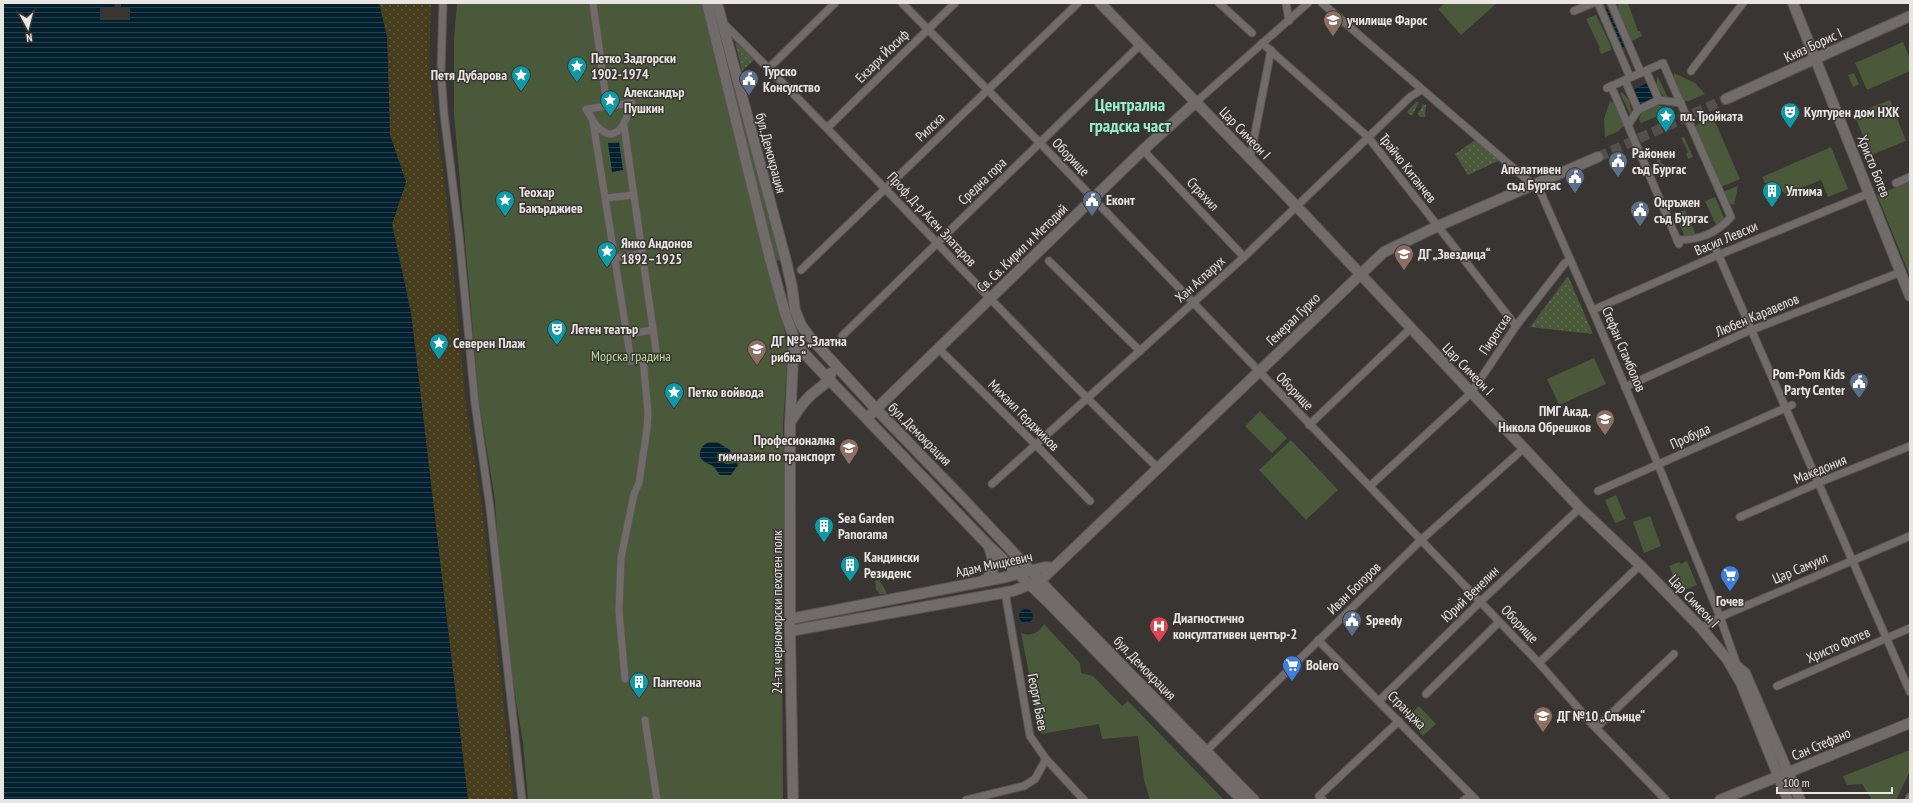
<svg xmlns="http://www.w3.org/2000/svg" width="1913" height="803" viewBox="0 0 1913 803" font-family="'PT Sans Narrow',sans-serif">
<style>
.green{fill:#4a5939}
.sand{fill:url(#sand-dots)}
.garden{fill:url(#garden-dots)}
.water{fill:url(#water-rules)}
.pier{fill:#393532}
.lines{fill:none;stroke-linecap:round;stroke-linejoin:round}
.secondary-tunnel{stroke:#534f4d;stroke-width:10;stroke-dasharray:10 5;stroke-linecap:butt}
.street-casing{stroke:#585452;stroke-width:9}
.secondary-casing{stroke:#585452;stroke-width:12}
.street{stroke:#716c69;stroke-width:7}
.secondary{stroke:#716c69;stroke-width:10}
.labels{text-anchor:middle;stroke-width:3;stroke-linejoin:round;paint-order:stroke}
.poi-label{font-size:14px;font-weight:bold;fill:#e8e5e3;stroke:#393532;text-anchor:start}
.street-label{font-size:14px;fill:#e8e5e3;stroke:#393532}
.park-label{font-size:14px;fill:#bade94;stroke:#393532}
.district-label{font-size:18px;font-weight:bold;fill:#95edc9;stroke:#393532}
</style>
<defs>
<pattern id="sand-dots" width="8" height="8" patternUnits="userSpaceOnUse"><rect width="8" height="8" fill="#463d1d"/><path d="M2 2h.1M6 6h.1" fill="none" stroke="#61593e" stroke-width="1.8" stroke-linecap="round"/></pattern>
<pattern id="garden-dots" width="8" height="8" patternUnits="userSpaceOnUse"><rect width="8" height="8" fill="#4a5939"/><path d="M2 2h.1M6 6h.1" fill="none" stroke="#647156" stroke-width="1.8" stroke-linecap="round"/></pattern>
<pattern id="water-rules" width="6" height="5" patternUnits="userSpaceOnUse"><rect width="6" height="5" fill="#03202f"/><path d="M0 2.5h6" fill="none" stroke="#28404d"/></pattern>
</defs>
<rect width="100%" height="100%" fill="#393532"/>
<g class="green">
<path d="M457,3H703L788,345L783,426L785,491L782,629L783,800H528L523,743L502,616L495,500L479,401L454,114V39Z"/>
<path d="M708,3H714L782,260L774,261Z"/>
<path d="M1445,3H1497L1461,35L1438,9Z"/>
<path d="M1622,3H1628L1638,31H1640L1642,36L1632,41L1630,38L1626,25L1624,26C1621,18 1620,13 1617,5Z"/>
<path d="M1596,15L1611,46V50L1601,54L1599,49L1600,48L1586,19Z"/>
<path d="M1903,42L1910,59V71L1867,90L1855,63Z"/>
<path d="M1674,73L1695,83L1705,94L1689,101H1683L1673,78Z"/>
<path d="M1854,73L1859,84L1853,87L1848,75Z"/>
<path d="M1657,77H1658L1669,100H1666L1657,87Z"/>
<path d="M1622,92L1629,100L1632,115L1631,116L1620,93Z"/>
<path d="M1890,100L1906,141L1871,155L1854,114Z"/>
<path d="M1610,101L1615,104L1624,125L1619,131L1605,137L1604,119Z"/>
<path d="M1658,105L1665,107L1667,112L1641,123L1639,119L1642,112Z"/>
<path d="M1713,117L1740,179L1721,187L1695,126Z"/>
<path d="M1684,137L1693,157L1688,159L1686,154L1688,152L1681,138Z"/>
<path d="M1831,147L1848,189L1828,197L1821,180L1787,194L1765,183L1762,177Z"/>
<path d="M1656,149L1662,164H1664L1667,169L1662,171L1652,151Z"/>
<path d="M1910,182V276L1877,195Z"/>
<path d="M1738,186L1734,205L1727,202L1722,192Z"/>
<path d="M1715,197L1725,220L1717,227L1705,201Z"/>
<path d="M1685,210L1696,235L1685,237L1675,214Z"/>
<path d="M1594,358L1606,384L1559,405L1547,379Z"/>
<path d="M1260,411L1287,438L1272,453L1245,426Z"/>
<path d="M1291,440L1338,490L1306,520L1259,470Z"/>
<path d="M1616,495L1626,519L1615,523L1605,500Z"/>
<path d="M1650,516L1661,546L1644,553L1633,522Z"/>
<path d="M1687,561L1697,585L1680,592L1669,566L1679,562L1681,564Z"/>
<path d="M879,579L887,593L885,594H880L876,590L875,581Z"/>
<path d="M1044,624L1080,663L1081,673L1093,676L1122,706L1128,701L1224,800H1150L1144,780L1138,736L1102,739L1099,724L1041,734L1021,633C1032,637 1038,633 1044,624Z"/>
<path d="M1419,706L1436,724L1423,736L1406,718Z"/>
<path d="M1910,750V771L1896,800H1872L1862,784L1847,785L1843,776Z"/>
</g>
<path class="sand" d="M379,3H431L429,70L446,193L466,406L481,499L514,800H468L411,313L392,224L406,182L390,135L387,37Z"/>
<g class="garden">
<path d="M735,42L755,59L742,71Z"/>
<path d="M1416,102H1419L1412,116L1407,112Z"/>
<path d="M1423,104L1426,105L1425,117H1420L1418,114Z"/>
<path d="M1475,140L1500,160L1468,175L1455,154Z"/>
<path d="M1568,276L1593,334L1530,327Z"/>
</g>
<g class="water">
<path d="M3,3H379L387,37L390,135L406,182L392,224L411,313L468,800H3Z"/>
<path d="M1607,8L1625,47L1623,48L1606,9Z"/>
<path d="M1647,83L1654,99L1640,105L1633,90Z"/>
<path d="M619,142L623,170L612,172L608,143Z"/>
<path d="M709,442H717L730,450L732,456L727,458L722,456L719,460L726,464L737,463L738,465L731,475H720C717,472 716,469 714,467C711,464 707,464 705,462C695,456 701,445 709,442Z"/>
<circle cx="1026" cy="616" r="7"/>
</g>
<path class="pier" d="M115,3H121V8H130V20H100V8H114Z"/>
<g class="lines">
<path class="secondary-tunnel" d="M1598,157L1726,99"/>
<defs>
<g id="street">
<path d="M443,3L441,71L444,114L459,235L475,403L490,508L522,800"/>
<path d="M593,3L607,106"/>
<path d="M902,3L1040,143L1421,540L1539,663L1592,724L1666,800"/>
<path d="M1219,3L1252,33"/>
<path d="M1286,3L1289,21"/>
<path d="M1322,3L1540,191L1596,318L1655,457L1720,617L1737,665"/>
<path d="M1598,3L1630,77"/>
<path d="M1611,3L1641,73"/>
<path d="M1574,11L1593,3"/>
<path d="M722,22C870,168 1008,323 1157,467"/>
<path d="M1262,43L1368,137L1516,326"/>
<path d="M769,68L835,3"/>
<path d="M1646,71L1659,100L1681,103"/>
<path d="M1691,71L1743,3"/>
<path d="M1625,80L1638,110L1628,125"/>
<path d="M1611,86L1679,244"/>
<path d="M1607,88L1663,63L1731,217C1716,234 1699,240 1677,240"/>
<path d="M1196,102L1308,3"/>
<path d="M632,103C627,119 617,149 596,125C592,120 590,114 586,109Z"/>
<path d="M1638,110L1659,100"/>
<path d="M593,122L631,361L657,357L624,126"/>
<path d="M827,128L955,3"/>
<path d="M1143,150L1244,257"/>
<path d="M1250,159L1271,50"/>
<path d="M1896,183L1910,177"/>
<path d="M606,198L633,195"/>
<path d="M1715,247L1910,692"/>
<path d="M615,258L641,254"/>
<path d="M1049,261L1140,351"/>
<path d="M801,270L1078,3"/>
<path d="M1593,310L1711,258L1870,193"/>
<path d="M627,334L653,330"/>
<path d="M842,336L1140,45"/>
<path d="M939,349L1036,445L1090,501"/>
<path d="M1625,387L1744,333L1901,272"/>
<path d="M1309,425L1410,329"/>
<path d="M992,484L1244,257L1410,97L1421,90"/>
<path d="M1370,486L1471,393L1516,326L1565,263L1570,260"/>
<path d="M1598,491L1792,405"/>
<path d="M1740,517L1825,480L1910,446"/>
<path d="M1005,592L1030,736L1046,759L1084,800"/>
<path d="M1701,628L1720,617L1910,536"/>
<path d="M1318,640L1476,800"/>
<path d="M1539,663L1640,565"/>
<path d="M625,679L619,611L621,558L634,494L639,483L647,429L648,413L643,359"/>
<path d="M1777,686L1910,628"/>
<path d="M1426,694L1499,622"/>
<path d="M1379,701L1480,602L1580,508"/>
<path d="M645,720L657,800"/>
<path d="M1596,728L1674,654"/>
<path d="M1206,751L1421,540L1524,448"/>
<path d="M966,800L1024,786L1035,779L1046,759"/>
<path d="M1323,800L1319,796L1399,721"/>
<path d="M1464,800L1471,795"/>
<path d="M1909,800L1910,797"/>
</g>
<g id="secondary">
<path d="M707,3L770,259L785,313L794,338L805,354L817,367L989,546L1047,601L1242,800"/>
<path d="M717,3L786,261L792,287L795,310L801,325L809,336L876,409L967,503L1059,601L1254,800"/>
<path d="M1100,3L1301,211L1580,508L1640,565L1701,628L1727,659L1741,683L1788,800"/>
<path d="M1793,3L1910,296"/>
<path d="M1726,99L1910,16"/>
<path d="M871,414L1143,150L1196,102"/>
<path d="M791,421C796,413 801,405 808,398C816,389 828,385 831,373"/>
<path d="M983,581C998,572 994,561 989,547"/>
<path d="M790,619L1006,577L1045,567L1053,568"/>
<path d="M790,631L1013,591L1041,580L1384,252L1438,226L1598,157"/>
<path d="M1732,662L1745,673L1800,800"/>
<path d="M793,800L790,631V423L794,338"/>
<path d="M1720,800L1910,723"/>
</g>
</defs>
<use href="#street" class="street-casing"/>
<use href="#secondary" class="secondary-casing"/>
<use href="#street" class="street"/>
<use href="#secondary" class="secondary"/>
</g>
<defs>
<symbol id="school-pin" viewBox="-11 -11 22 30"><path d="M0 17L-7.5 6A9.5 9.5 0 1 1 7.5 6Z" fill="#8d6e63" stroke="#393532"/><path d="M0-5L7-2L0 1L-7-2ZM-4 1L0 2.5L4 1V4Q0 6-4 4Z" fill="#fff"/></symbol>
<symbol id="sight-pin" viewBox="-11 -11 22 30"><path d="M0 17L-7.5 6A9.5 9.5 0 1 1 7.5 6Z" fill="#0f9aa8" stroke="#393532"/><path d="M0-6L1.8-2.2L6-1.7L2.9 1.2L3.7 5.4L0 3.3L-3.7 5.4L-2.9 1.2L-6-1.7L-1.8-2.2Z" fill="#fff"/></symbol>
<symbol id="civic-pin" viewBox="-11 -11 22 30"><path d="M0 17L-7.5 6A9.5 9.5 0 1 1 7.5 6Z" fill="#5c6f8a" stroke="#393532"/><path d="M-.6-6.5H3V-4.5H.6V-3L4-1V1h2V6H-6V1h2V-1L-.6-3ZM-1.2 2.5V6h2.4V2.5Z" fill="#fff"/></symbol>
<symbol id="theatre-pin" viewBox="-11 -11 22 30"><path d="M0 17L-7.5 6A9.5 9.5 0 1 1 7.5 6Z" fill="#0f9aa8" stroke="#393532"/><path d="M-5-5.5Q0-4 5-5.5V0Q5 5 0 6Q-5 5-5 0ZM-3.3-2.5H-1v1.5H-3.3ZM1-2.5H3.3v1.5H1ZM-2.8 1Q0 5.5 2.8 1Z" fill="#fff"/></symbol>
<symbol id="building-pin" viewBox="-11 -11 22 30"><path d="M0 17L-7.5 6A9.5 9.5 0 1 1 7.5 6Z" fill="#0f9aa8" stroke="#393532"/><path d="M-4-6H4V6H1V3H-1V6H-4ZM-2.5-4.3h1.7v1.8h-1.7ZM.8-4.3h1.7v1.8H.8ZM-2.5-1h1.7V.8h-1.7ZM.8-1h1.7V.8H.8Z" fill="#fff"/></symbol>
<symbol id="supermarket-pin" viewBox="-11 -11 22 30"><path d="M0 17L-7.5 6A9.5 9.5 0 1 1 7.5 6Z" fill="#3f7fe0" stroke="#393532"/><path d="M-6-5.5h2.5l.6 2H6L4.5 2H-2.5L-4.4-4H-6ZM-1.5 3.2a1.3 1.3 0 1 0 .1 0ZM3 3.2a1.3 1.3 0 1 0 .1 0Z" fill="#fff"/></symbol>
<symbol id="hospital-pin" viewBox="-11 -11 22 30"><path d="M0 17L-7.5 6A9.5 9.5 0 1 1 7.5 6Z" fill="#e0444e" stroke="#393532"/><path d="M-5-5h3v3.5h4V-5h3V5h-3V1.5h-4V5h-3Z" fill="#fff"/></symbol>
</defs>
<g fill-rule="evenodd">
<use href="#school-pin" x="1322" y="9" width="22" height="30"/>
<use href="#sight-pin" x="566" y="55" width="22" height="30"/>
<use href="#sight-pin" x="510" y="64" width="22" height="30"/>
<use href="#civic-pin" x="738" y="68" width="22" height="30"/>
<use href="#sight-pin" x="599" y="89" width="22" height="30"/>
<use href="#theatre-pin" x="1779" y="101" width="22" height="30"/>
<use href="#sight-pin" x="1655" y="105" width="22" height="30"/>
<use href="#civic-pin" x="1607" y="150" width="22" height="30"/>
<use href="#civic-pin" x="1564" y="166" width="22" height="30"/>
<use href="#building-pin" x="1761" y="180" width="22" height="30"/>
<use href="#sight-pin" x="494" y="189" width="22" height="30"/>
<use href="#civic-pin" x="1081" y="189" width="22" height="30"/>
<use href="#civic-pin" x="1629" y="199" width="22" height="30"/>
<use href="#sight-pin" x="596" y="240" width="22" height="30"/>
<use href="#school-pin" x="1393" y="243" width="22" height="30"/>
<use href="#theatre-pin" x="546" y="318" width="22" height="30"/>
<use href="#sight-pin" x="428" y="332" width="22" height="30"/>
<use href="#school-pin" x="746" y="338" width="22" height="30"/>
<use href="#civic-pin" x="1848" y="371" width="22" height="30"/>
<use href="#sight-pin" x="663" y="381" width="22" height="30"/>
<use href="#school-pin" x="1594" y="408" width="22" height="30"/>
<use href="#school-pin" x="838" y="437" width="22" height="30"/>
<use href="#building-pin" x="813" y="515" width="22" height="30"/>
<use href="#building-pin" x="839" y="554" width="22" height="30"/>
<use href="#supermarket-pin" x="1719" y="564" width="22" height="30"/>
<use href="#civic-pin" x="1341" y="609" width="22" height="30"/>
<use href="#hospital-pin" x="1148" y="615" width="22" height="30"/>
<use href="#supermarket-pin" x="1281" y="654" width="22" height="30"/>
<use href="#building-pin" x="628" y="671" width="22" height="30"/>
<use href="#school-pin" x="1532" y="705" width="22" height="30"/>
</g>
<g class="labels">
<g class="poi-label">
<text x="1347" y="25">училище Фарос</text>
<text x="591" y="63">Петко Задгорски<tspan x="591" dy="16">1902-1974</tspan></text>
<text x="763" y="76">Турско<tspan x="763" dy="16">Консулство</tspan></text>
<text x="507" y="80" text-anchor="end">Петя Дубарова</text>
<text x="624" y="97">Александър<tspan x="624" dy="16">Пушкин</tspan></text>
<text x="1804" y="117">Културен дом НХК</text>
<text x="1680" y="121">пл. Тройката</text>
<text x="1632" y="158">Районен<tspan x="1632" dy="16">съд Бургас</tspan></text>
<text x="1561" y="174" text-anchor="end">Апелативен<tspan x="1561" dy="16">съд Бургас</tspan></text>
<text x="1786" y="196">Ултима</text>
<text x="519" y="197">Теохар<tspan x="519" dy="16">Бакърджиев</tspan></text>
<text x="1106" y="205">Еконт</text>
<text x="1654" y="207">Окръжен<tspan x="1654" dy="16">съд Бургас</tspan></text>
<text x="621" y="248">Янко Андонов<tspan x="621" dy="16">1892–1925</tspan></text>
<text x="1418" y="259">ДГ „Звездица“</text>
<text x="571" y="334">Летен театър</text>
<text x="771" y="346">ДГ №5 „Златна<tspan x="771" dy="16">рибка“</tspan></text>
<text x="453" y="348">Северен Плаж</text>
<text x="1845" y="379" text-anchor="end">Pom-Pom Kids<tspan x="1845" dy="16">Party Center</tspan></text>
<text x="688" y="397">Петко войвода</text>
<text x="1591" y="416" text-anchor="end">ПМГ Акад.<tspan x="1591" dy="16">Никола Обрешков</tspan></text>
<text x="835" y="445" text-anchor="end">Професионална<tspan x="835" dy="16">гимназия по транспорт</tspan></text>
<text x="838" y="523">Sea Garden<tspan x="838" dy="16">Panorama</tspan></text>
<text x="864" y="562">Кандински<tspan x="864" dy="16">Резиденс</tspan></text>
<text x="1730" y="606" text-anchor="middle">Гочев</text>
<text x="1173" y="623">Диагностично<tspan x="1173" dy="16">консултативен център-2</tspan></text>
<text x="1366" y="625">Speedy</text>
<text x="1306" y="670">Bolero</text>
<text x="653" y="687">Пантеона</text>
<text x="1557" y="721">ДГ №10 „Слънце“</text>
</g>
<g class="street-label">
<text transform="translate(1813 45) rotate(-25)" y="5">Княз Борис I</text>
<text transform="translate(882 56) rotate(-45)" y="5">Екзарх Йосиф</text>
<text transform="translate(930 127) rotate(-44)" y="5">Рилска</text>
<text transform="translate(1245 133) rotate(46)" y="5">Цар Симеон I</text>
<text transform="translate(771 153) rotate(75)" y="5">бул. Демокрация</text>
<text transform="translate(1071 157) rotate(46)" y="5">Оборище</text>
<text transform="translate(1874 166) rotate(68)" y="5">Христо Ботев</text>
<text transform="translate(1408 168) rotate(52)" y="5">Трайчо Китанчев</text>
<text transform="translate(982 181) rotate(-44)" y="5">Средна гора</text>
<text transform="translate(1203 194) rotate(47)" y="5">Страхил</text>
<text transform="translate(932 219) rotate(47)" y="5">Проф. Д-р Асен Златаров</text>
<text transform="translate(1726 238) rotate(-23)" y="5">Васил Левски</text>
<text transform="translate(1022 248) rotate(-44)" y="5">Св. Св. Кирил и Методий</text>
<text transform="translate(1200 279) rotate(-42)" y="5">Хан Аспарух</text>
<text transform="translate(1757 315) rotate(-23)" y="5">Любен Каравелов</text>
<text transform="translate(1293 319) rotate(-44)" y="5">Генерал Гурко</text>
<text transform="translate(1495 334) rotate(-56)" y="5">Пиротска</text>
<text transform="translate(1624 349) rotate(67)" y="5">Стефан Стамболов</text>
<text transform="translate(1468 369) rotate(46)" y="5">Цар Симеон I</text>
<text transform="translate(1295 391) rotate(46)" y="5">Оборище</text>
<text transform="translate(1024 415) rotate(45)" y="5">Михаил Герджиков</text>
<text transform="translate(920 434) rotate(45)" y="5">бул. Демокрация</text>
<text transform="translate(1690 436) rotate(-24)" y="5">Пробуда</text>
<text transform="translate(1820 469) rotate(-22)" y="5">Македония</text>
<text transform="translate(994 564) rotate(-12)" y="5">Адам Мицкевич</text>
<text transform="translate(1800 568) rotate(-23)" y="5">Цар Самуил</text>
<text transform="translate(1354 588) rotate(-44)" y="5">Иван Богоров</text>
<text transform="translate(1470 594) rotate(-44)" y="5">Юрий Венелин</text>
<text transform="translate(1694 601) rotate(47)" y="5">Цар Симеон I</text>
<text transform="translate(777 612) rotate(-90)" y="5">24-ти черноморски пехотен полк</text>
<text transform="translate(1520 624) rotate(46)" y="5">Оборище</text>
<text transform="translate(1838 645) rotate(-24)" y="5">Христо Фотев</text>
<text transform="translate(1145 668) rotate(46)" y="5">бул. Демокрация</text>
<text transform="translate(1038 702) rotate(79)" y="5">Георги Баев</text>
<text transform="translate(1407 710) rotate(45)" y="5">Странджа</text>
<text transform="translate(1821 744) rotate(-23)" y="5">Сан Стефано</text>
</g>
<g class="park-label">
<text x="631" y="361">Морска градина</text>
</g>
<g class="district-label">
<text x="1130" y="111">Централна<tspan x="1130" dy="21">градска част</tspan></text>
</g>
</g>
<rect width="1913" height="803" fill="none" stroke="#e8e5e3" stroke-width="8"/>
<g transform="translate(28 28) rotate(173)" stroke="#393532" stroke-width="3" paint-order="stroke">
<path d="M0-3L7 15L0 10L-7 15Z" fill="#e8e5e3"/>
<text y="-6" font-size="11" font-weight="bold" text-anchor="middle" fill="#e8e5e3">N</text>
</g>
<path d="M1777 787v6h115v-6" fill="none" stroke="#e8e5e3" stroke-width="2"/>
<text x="1783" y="787" font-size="12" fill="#e8e5e3" stroke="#393532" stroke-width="3" paint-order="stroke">100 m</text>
</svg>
